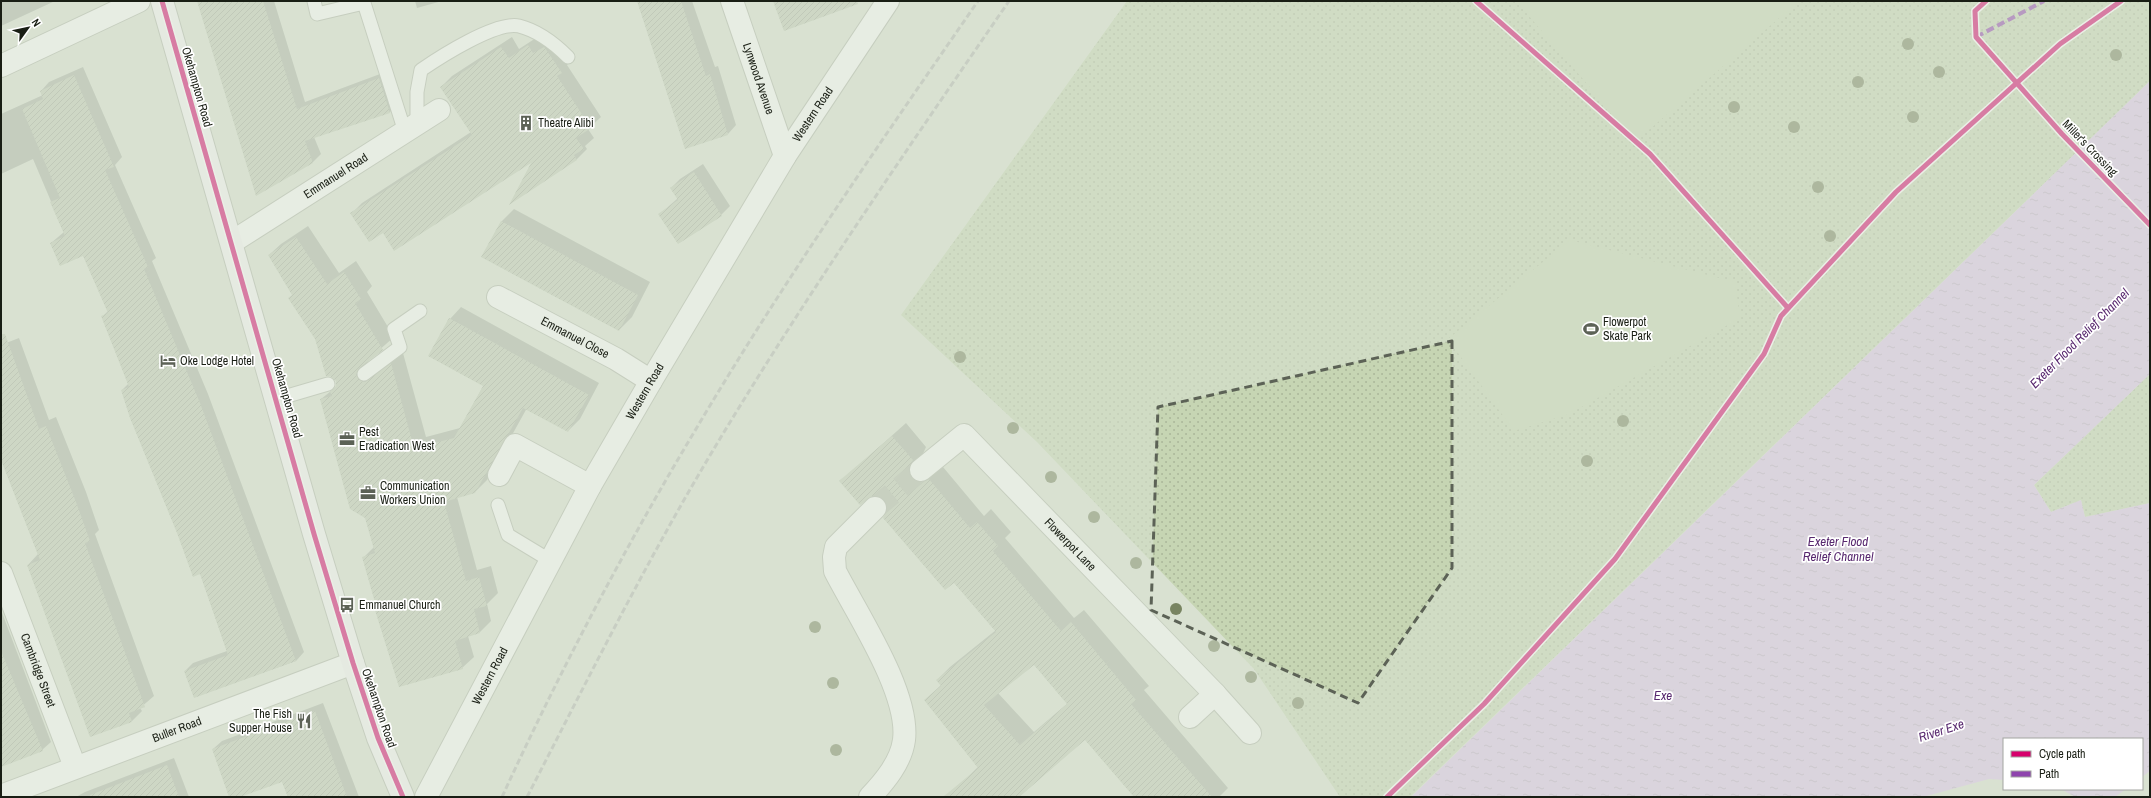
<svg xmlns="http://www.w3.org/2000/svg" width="2151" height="798" viewBox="0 0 2151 798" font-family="'Archivo Narrow',sans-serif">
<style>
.green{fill:url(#green-dots)}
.pitch{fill:#c6d5b3}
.water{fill:url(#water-ripples)}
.shadow{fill:#0003;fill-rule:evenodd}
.building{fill:url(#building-hatch);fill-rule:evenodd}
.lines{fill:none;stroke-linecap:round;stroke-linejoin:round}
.street-tunnel{stroke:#b3baab;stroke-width:22;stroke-dasharray:22 11;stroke-linecap:butt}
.lane-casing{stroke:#b0b6a9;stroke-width:15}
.street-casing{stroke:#b0b6a9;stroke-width:24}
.secondary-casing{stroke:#b0b6a9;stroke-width:24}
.lane{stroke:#f9faf8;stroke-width:13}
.street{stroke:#f9faf8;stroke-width:22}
.secondary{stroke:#f4f3f4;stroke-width:22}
.rail{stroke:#b4b6b2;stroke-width:3;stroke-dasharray:6 3;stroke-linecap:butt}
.quiet{stroke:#8e44ad;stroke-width:4;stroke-dasharray:8 4;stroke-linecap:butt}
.cycleway-casing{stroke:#fff;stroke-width:8}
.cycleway{stroke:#d6006c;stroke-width:5}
.tree{fill:#788461}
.marked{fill:none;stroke:#5c6256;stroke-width:3;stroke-dasharray:8 5;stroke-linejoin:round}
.labels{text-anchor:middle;stroke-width:3.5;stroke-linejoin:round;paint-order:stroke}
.street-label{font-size:12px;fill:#191e14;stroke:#fff}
.poi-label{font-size:12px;fill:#191e14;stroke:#fff;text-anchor:start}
.water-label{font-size:13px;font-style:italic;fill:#58286f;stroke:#fff}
</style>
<defs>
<pattern id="green-dots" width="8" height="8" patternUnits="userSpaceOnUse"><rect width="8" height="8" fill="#c6d5b3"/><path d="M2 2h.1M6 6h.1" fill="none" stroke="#aab699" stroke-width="1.8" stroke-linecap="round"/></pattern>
<pattern id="water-ripples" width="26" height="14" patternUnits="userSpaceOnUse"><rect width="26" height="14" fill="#dcc4ea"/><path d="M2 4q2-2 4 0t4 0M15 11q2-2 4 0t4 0" fill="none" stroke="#bca8c8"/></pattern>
<pattern id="building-hatch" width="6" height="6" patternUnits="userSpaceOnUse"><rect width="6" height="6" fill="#c0c9b5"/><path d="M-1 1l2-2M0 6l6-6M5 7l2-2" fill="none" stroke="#a4ac9b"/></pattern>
</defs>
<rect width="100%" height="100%" fill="#d9e1d1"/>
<g class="green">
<path d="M1127,1H2150V81L1410,797H1340L1254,669L1037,442L901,315Z"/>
<path d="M2150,374V503L2085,517L2081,500L2051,512L2034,485Z"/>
</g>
<g class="pitch">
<path d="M1516,1H1799L1636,141Z"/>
<path d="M1570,240L1735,282L1740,318L1569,414L1514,431L1448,339Z"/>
</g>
<g class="water">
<path d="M2150,81V374L2034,485L2051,512L2081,500L2085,517L2150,503V771L2142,777V739H2004V780L1989,779L1923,797H1411Z"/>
<path d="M2061,789H2126L2115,797H2075Z"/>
</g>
<g class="shadow">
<path d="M1,1H55L1,26Z"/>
<path d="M198,1H274L305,102L388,71L398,104L390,112L314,137L321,154L313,162L257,194Z"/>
<path d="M415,1H442L417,8Z"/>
<path d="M638,1H692L715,67L718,66L736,125L728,134Z"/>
<path d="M539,36L571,61L567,65L601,117L588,129L594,138L585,146L587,149L576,160H534L383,232L352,213L362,203L471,132L441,87L452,76L512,37L519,49Z"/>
<path d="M83,67L122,157L115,165L156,258L152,261L208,394L304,652L296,661L194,697L185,671L193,663L227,651L200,573L122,390L129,383L103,316L108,311L83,255L51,243L64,232L33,159L1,174V114L43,95L41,91L49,82Z"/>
<path d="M703,164L730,206L721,215L679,243L660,214L678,198L671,188L680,179Z"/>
<path d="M514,209L650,282L632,317L619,330L501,222Z"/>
<path d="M308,226L339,273L356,261L372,286L367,292L394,337L369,359L367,363L372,370L378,371L403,353L426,437L460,428L484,385L450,319L461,307L599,383L580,419L568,431L527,408L487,480L475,492L457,497L477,570L491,566L498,593L487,604L491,621L480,632L468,636L474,657L462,668L375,607L377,605L364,557L374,547L366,517L321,399L336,387L337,382L334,377L327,375L316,338L293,294L269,255L281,244Z"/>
<path d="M19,338L49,420L56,417L86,492L99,530L95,534L154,696L140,708L142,711L132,721L28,565L38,554L1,457V345Z"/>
<path d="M906,423L926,447L921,458L936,470L943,467L984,516L991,509L1011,532L1005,538L1074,618L1084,610L1149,686L1144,690L1228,788L1219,797H1135L1085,739L1019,797H947L979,766L925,700L941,685L937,680L950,667L996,630L954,581L888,511V504L884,498L841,481ZM1034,664L1068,703L1034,732L998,693Z"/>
<path d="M1,610L51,742L42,750L1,766Z"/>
<path d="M323,703L359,797H288L282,781L237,797H230L213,749L222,741Z"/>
<path d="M174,758L189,797H76L85,792Z"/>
</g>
<g class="building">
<path d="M197,1H263L297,109L379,78L390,113L305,141L313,163L256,196Z"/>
<path d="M637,1H681L706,76L710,74L728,135L685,149Z"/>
<path d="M773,1H857L858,4L784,31Z"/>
<path d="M528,45L533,53L544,47L545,48L562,73L557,76L591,128L576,138L584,149L574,155L577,160L509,205L531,163L394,251L383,233L369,242L350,213L472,135L440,87L501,47L509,58Z"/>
<path d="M74,75L114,167L105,170L148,267L144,269L200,403L296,661L194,698L184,671L228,655L200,574L193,577L177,533L130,418L121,390L129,387L101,316L108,313L83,256L60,266L50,243L65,236L50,202L60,198L22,109L43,99L40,91Z"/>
<path d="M694,172L722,216L678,244L658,214L678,200L670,188Z"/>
<path d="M501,221L638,295L619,331L481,257Z"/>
<path d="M296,237L327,284L344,272L361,299L355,303L383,350L359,368L356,375L361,381L365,382L391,363L414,448L454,438L483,386L428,356L449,318L589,395L568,432L523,408L475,493L444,502L466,581L479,577L487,606L474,609L480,633L455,641L463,669L399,687L374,607L376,606L362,557L375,553L365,518L350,509L320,399L332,396L330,392L336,386V381L330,376H326L315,339L288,298L292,295L268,255Z"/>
<path d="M1,334H5L39,429L46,426L76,502L90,541L85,543L145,707L129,713L132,722L90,737L27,565L40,560L1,460Z"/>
<path d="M892,436L913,460L910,465L909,472L912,478L923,482L929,479L970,528L977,522L998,546L993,551L1061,631L1071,622L1136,700L1131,704L1212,797H1134L1085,740L1019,797H943L978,768L924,700L941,686L936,680L996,632L954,583L945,590L883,518L887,511V504L884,499L872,496L860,505L839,481ZM1034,665L1067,704L1020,745L984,705Z"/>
<path d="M1,651L43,751L1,767Z"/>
<path d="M315,711L347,797H288L282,782L240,797H229L212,749Z"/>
<path d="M167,765L179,797H90V795Z"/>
</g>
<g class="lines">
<path class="street-tunnel" d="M875,508L921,470"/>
<defs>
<g id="lane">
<path d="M314,1L317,14L364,3L405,132"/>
<path d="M417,124V92L421,70C440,57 496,21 519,26C539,31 554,43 568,57"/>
<path d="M364,374L400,347L394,329L420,311"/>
<path d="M277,399L328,384"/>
<path d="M498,505L508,535L551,561"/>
</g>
<g id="street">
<path id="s1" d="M732,1L785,156"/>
<path d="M1,66L139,1"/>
<path id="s2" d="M232,242L439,110"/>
<path id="s3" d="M498,297L616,359L651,381"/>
<path id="s4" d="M921,470L964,435L1215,694L1250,733"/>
<path d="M499,475L515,445L590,486"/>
<path id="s5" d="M1,573L75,767"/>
<path d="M1190,717L1215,694"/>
<path id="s6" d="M1,796L353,663"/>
<path id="s7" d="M426,797L590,486L651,381L785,156L888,1"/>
<path d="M870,797C885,781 901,762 904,740C910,693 857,614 835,571L834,557L836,547L875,508"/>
</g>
<path id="secondary" d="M162,1L314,534L353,663L378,738L403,797"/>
</defs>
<use href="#lane" class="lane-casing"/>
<use href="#street" class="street-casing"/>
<use href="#secondary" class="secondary-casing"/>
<use href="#lane" class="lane"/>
<use href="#street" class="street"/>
<use href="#secondary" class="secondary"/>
<g class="rail">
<path d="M502,797C559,673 623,551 693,434C781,285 880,143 978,1"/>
<path d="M527,797C588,679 647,560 715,447C807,294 908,148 1009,1"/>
</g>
<path class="quiet" d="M1976,37L2044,1"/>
<defs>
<g id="cycleway">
<path d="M162,1L314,534L353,663L378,738L403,797"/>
<path d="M1476,1L1650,154L1788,308"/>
<path d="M1986,1L1975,11L1976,37L2062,134L2150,225"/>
<path d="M1387,797L1484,704L1615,559L1764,354L1781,316L1896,192L2060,44L2121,1"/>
</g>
</defs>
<use href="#cycleway" class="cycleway-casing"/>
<use href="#cycleway" class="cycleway"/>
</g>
<g class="tree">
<circle cx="1908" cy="44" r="6"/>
<circle cx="2116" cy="55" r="6"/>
<circle cx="1939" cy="72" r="6"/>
<circle cx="1858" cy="82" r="6"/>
<circle cx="1734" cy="107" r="6"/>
<circle cx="1913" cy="117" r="6"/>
<circle cx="1794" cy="127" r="6"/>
<circle cx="1818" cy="187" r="6"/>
<circle cx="1830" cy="236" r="6"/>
<circle cx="960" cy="357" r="6"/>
<circle cx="1623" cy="421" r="6"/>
<circle cx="1013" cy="428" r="6"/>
<circle cx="1587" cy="461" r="6"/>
<circle cx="1051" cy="477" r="6"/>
<circle cx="1094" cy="517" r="6"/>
<circle cx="1136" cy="563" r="6"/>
<circle cx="1176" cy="609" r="6"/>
<circle cx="815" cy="627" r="6"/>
<circle cx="1214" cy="646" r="6"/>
<circle cx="1251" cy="677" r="6"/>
<circle cx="833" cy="683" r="6"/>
<circle cx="1298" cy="703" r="6"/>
<circle cx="836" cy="750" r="6"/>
</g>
<path d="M0 0H2151V798H0ZM1452,341V568L1358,703L1151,610L1158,407Z" fill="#d9e1d1" fill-opacity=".55" fill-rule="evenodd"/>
<path class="marked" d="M1452,341V568L1358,703L1151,610L1158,407Z"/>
<defs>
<symbol id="building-bare" viewBox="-9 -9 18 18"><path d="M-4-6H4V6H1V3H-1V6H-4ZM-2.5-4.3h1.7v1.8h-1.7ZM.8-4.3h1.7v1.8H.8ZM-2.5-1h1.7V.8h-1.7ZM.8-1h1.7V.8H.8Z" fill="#5c6256" stroke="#fff" stroke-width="2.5" paint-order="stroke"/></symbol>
<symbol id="stadium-bare" viewBox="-9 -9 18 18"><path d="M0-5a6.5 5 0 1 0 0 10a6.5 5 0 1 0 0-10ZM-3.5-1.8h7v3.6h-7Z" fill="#5c6256" stroke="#fff" stroke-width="2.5" paint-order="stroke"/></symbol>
<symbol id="hotel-bare" viewBox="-9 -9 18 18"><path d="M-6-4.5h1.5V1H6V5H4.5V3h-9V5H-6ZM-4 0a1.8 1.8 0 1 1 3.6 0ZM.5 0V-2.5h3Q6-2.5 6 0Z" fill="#5c6256" stroke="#fff" stroke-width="2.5" paint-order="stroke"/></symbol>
<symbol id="office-bare" viewBox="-9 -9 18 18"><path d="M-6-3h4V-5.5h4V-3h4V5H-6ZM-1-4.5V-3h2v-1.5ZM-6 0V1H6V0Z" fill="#5c6256" stroke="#fff" stroke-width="2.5" paint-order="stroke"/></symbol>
<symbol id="bus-bare" viewBox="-9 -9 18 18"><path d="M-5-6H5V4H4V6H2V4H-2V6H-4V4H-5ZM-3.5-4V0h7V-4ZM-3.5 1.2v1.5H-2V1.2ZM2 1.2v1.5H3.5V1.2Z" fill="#5c6256" stroke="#fff" stroke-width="2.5" paint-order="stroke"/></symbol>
<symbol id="restaurant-bare" viewBox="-9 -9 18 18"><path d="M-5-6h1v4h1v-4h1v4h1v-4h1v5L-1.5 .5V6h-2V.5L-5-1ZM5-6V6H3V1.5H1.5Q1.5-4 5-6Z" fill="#5c6256" stroke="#fff" stroke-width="2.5" paint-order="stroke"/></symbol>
</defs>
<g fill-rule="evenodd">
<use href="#building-bare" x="515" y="112" width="22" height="22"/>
<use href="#stadium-bare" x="1580" y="318" width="22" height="22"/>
<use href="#hotel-bare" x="157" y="350" width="22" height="22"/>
<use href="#office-bare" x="336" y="428" width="22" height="22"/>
<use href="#office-bare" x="357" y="482" width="22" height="22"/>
<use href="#bus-bare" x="336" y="594" width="22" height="22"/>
<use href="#restaurant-bare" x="293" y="710" width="22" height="22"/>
</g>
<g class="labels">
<g class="street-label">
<text dy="4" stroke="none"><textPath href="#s1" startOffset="82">Lynwood Avenue</textPath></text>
<text transform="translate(197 87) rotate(74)" y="4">Okehampton Road</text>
<text dy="4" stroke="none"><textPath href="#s7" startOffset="785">Western Road</textPath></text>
<text transform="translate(2090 148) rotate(46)" y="4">Miller's Crossing</text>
<text dy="4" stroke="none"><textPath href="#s2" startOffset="123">Emmanuel Road</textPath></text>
<text dy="4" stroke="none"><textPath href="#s3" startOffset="87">Emmanuel Close</textPath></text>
<text dy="4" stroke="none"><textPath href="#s7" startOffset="461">Western Road</textPath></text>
<text transform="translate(287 398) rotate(74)" y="4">Okehampton Road</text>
<text dy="4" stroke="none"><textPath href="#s4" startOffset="208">Flowerpot Lane</textPath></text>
<text dy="4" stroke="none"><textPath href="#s5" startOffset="104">Cambridge Street</textPath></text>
<text dy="4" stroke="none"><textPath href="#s7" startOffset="137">Western Road</textPath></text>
<text transform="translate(379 708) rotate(71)" y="4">Okehampton Road</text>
<text dy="4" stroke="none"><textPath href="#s6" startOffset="188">Buller Road</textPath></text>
</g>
<g class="poi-label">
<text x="538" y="127">Theatre Alibi</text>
<text x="1603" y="326">Flowerpot<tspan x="1603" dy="14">Skate Park</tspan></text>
<text x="180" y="365">Oke Lodge Hotel</text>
<text x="359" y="436">Pest<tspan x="359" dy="14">Eradication West</tspan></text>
<text x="380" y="490">Communication<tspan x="380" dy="14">Workers Union</tspan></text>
<text x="359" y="609">Emmanuel Church</text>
<text x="292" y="718" text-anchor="end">The Fish<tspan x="292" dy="14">Supper House</tspan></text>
</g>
<g class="water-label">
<text transform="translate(2079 338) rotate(-45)" y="5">Exeter Flood Relief Channel</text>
<text x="1838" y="546">Exeter Flood<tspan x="1838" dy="15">Relief Channel</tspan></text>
<text x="1663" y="700">Exe</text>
<text transform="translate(1941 730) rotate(-18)" y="5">River Exe</text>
</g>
</g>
<rect width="2151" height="798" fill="none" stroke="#191e14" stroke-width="4"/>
<rect x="2003" y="738" width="140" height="52" fill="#ffffff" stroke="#a3a5a1"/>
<rect x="2011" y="751" width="20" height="6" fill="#d6006c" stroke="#a3a5a1"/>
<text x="2039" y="758" font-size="12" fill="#191e14">Cycle path</text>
<rect x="2011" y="771" width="20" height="6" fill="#8e44ad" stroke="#a3a5a1"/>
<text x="2039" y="778" font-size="12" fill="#191e14">Path</text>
<g transform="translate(28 28) rotate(57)" stroke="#ffffff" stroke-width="3" paint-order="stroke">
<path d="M0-3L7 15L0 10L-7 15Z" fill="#191e14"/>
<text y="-6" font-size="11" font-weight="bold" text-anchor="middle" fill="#191e14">N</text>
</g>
</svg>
